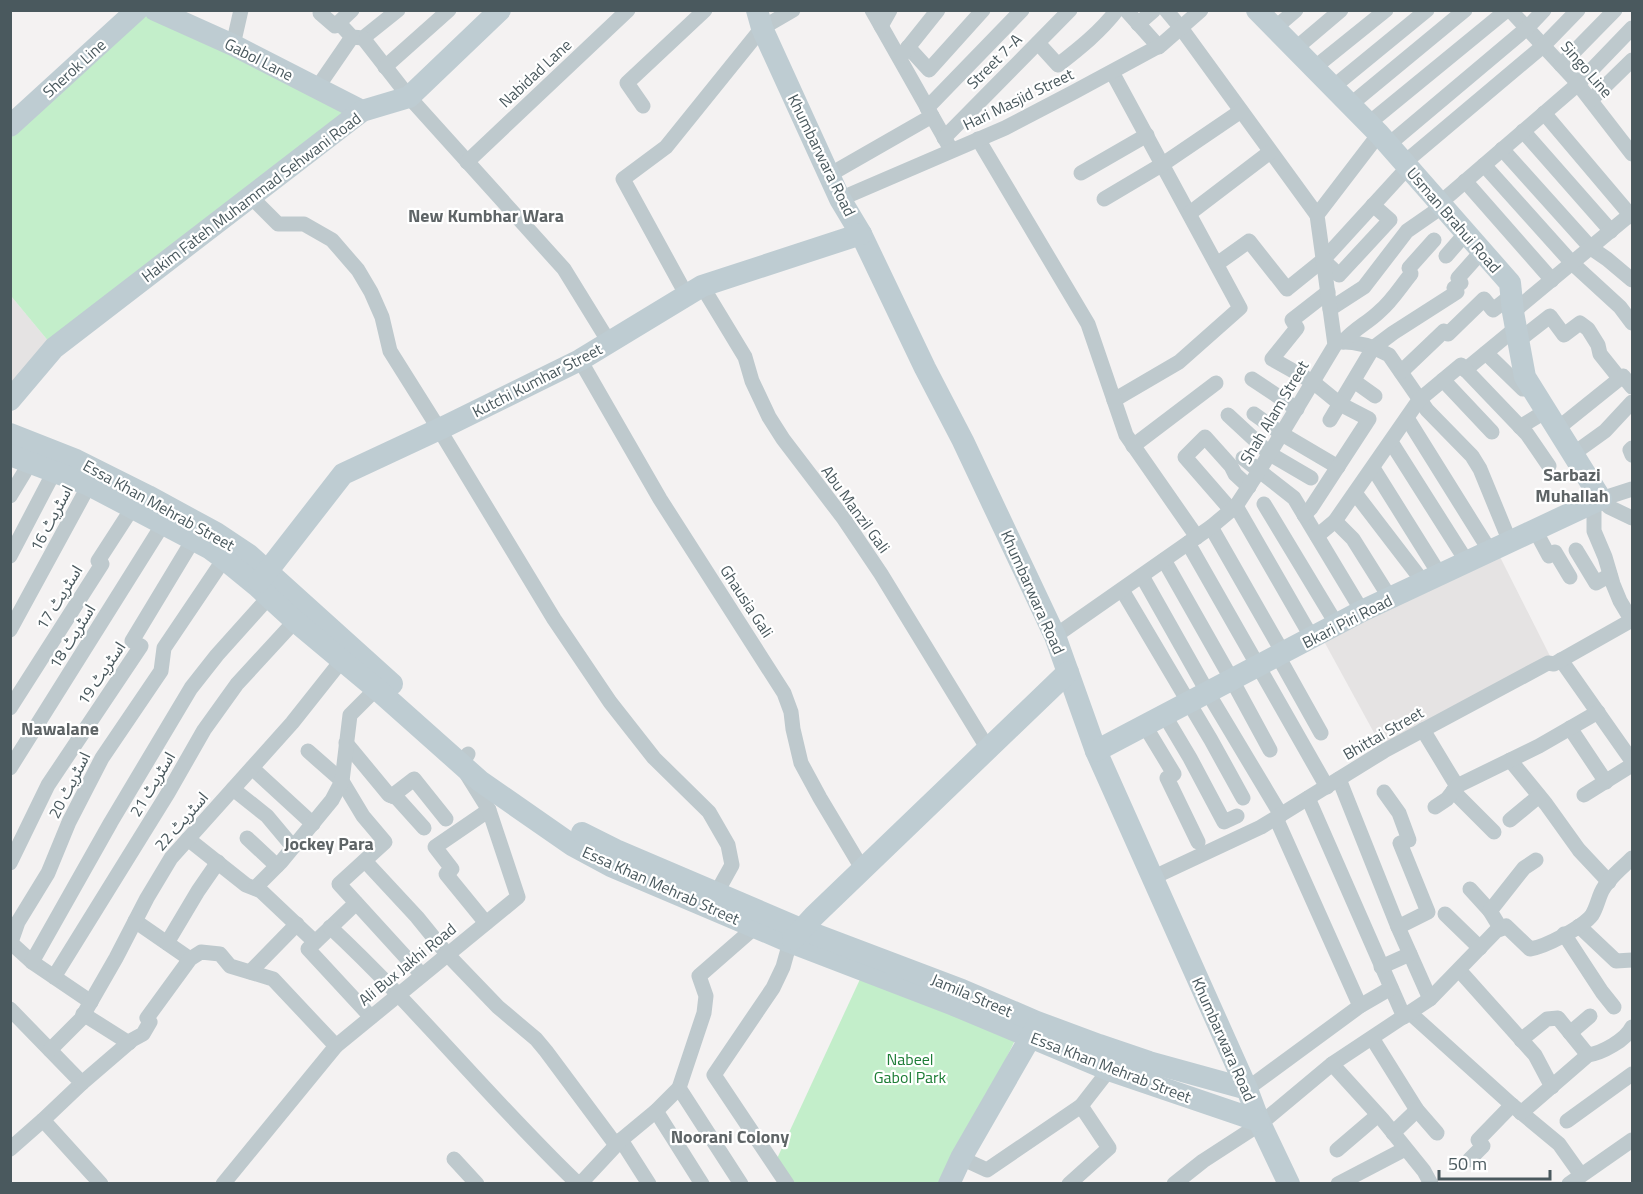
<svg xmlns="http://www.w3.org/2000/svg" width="1643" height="1194" viewBox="0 0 1643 1194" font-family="'Titillium Web','Noto Sans Arabic',sans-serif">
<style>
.education{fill:#e5e3e3}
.park{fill:#c3eeca}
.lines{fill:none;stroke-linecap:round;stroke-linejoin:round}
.street{stroke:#bec9cd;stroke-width:15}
.secondary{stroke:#beccd2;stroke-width:22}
.labels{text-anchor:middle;stroke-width:4.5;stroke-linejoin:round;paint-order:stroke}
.street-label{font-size:16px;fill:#4a595e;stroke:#fff}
.park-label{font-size:16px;fill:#1d7d36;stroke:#fff}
.neighbourhood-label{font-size:18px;font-weight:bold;fill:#5e6466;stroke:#fff}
</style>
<rect width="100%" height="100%" fill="#f4f2f2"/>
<g class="education">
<path d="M11,296L54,348L11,399Z"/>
<path d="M1496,549L1554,664L1384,751L1320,634Z"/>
</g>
<g class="park">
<path d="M137,11L362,111L54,348L11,296V126Z"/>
<path d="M868,962L1024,1022L945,1183H787L774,1165Z"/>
</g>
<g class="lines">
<g class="street">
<path d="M323,10L320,13L335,26L352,10"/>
<path d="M872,10L949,146"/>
<path d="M1126,10L1159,47"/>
<path d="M1166,10L1181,28L1317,215"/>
<path d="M1510,10L1574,79L1632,154"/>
<path d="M339,23L352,37L363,38L398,10"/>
<path d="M1138,24L1154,10"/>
<path d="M881,26L890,10"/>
<path d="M1275,28L1296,10"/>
<path d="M363,38L409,97L564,269L609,342"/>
<path d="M1038,43L1058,65C1080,48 1100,32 1117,10"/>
<path d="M233,45L241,10"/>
<path d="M908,47L929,70L983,10"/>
<path d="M1295,49L1341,10"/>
<path d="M902,55L938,10"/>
<path d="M1561,65L1615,10"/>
<path d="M385,67L449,10"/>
<path d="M1314,68L1386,10"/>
<path d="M1112,72L1240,308L1179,362L1114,400"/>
<path d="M1333,87L1427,10"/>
<path d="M317,88L352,37"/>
<path d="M1591,100L1632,60"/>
<path d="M1350,105L1465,10"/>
<path d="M643,106L627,83L705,10"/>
<path d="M927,108L1022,10"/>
<path d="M1544,113L1632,217"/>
<path d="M1369,123L1507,10"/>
<path d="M1523,131L1611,231"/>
<path d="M944,138L1070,10"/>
<path d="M978,139L1088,324L1126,435L1197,537"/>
<path d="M1388,145L1527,28L1544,10"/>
<path d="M1502,149L1591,248L1607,259L1632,280"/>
<path d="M467,162L628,10"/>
<path d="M1404,163L1543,46L1578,10"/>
<path d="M1484,165L1572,263L1620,307L1632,323"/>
<path d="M1081,173L1147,135"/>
<path d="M829,175L932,116"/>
<path d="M1465,181L1552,280"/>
<path d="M251,197L278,224H304L332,240L358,270L371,292L382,317L390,351L439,429L554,619L610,702L654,758L709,812L728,845L732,865L717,892"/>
<path d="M840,199L1005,128L1074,92L1161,45L1201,10"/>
<path d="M1104,199L1163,164L1241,111"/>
<path d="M1440,203L1578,84L1632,28"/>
<path d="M1190,213L1270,152"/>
<path d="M1446,256L1466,233"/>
<path d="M1323,260L1339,275L1390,220L1373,205"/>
<path d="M1217,264L1249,241L1287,289L1323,260L1408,167"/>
<path d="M1409,268L1434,240"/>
<path d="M702,286L745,357L752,381L769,417L783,439L844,519L881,574L988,749"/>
<path d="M687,296L623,179L666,147L762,28L793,10"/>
<path d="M1330,309L1364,287L1407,231L1443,206"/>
<path d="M1513,312L1632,213"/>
<path d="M1518,341L1550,316L1564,335L1580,323L1588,329L1598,345L1600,354L1620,379"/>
<path d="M1335,342C1353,341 1373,346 1389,355L1427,410L1472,456L1480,469L1510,542"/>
<path d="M1343,342C1355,328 1368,323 1380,311C1392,301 1401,286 1411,274"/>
<path d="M1486,353L1523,389L1530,386"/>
<path d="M580,360L660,499L784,693L791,712L793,729L801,763L820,798L863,870"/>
<path d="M1465,370L1516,328"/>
<path d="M1401,372L1444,331L1448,334L1484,299L1493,310L1511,296"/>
<path d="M1252,379L1297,409"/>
<path d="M1443,380L1492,432"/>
<path d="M1354,381L1375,396"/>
<path d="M1254,414L1282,434L1338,467"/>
<path d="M1228,415L1270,454L1311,478"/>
<path d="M1407,418L1490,551"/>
<path d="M1330,420L1373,348L1393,333L1457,292L1454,288L1461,283L1458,278L1482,251"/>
<path d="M1520,427L1546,411"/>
<path d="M1557,429L1623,376L1632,387"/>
<path d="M1391,442L1467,562"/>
<path d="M1133,446L1216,383"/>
<path d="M1632,448L1630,450L1632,455"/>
<path d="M1573,454L1605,431L1632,402"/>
<path d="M1243,458L1294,498L1362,611"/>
<path d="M1373,468L1440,575"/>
<path d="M1632,489L1601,499L1609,507L1632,518"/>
<path d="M1355,493L1424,583"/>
<path d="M10,496L30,463"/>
<path d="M1594,502V531L1605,557L1613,584L1620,601L1632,621"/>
<path d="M1264,504L1337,625"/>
<path d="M1236,506L1312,638"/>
<path d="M1231,510L1185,457L1205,437L1231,466L1235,474L1249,487"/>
<path d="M1304,515L1311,508L1369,419L1340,404L1313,382L1272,359L1297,328L1292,320L1328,292"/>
<path d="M1335,521L1353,539L1390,598"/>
<path d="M1211,527L1283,653"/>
<path d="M1535,530L1549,556L1555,552L1570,577"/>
<path d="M1317,536L1335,521L1419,400L1461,365L1527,434L1549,466"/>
<path d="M1188,543L1327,787"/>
<path d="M1576,550L1596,583L1610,575"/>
<path d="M10,556L54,472"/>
<path d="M1164,560L1232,680L1270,750"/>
<path d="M1142,576L1208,693L1281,815"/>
<path d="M1122,590L1211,740L1243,798"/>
<path d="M10,630L89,485"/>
<path d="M1055,636L1211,527L1236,506L1259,471L1335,345L1317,215L1379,134"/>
<path d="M1278,656L1321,733"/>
<path d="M1561,660L1632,761"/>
<path d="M10,708L102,564L98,561L133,507"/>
<path d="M1165,716L1190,758L1224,822L1237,816"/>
<path d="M1145,726L1174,774L1167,778L1198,842"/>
<path d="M1570,728L1606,782"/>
<path d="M1423,730L1452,778L1457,786"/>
<path d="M346,743L389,795L397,798L424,828"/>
<path d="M308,751L342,781L363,816L385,842L339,884L422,975"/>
<path d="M1510,760L1546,804L1579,850L1609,882"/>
<path d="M10,768L163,524"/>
<path d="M252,768L313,824"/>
<path d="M1339,779L1398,927L1430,999"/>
<path d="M233,789L267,816L293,847"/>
<path d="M1453,791L1494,832"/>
<path d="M1384,792L1399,813L1409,840L1400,843L1428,912L1398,927"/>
<path d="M1584,795L1632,765"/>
<path d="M392,796L414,779L446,819"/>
<path d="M1308,798L1404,1017"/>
<path d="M1435,807L1447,799L1457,786L1539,746L1598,712"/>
<path d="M1276,818L1360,1006"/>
<path d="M1510,820L1539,796"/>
<path d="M247,838L277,866"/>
<path d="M188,839L246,885L261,891L315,942"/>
<path d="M365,861L417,917L447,954L498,1007L536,1039L546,1051L616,1145"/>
<path d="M10,863L48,785L141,646L132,641L193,540"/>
<path d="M1152,878L1261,827L1384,751L1548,663L1554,664L1632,620"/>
<path d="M255,888L281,862L332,800L342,781L350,715L376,689"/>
<path d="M1470,889L1490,911"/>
<path d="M356,903L308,949L371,1017"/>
<path d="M1445,914L1480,948"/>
<path d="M135,921L190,959"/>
<path d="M486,923L446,874L452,869L435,847L489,810"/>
<path d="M1579,926L1616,961L1632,960"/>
<path d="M330,927C416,1007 490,1099 574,1180L582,1184"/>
<path d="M1501,929L1490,911L1524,868L1536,860"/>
<path d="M1564,934L1602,992L1614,1007"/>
<path d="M10,942L32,962L91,1002"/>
<path d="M11,942L18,922L48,873L69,822L102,758L161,671L164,648L224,559"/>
<path d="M167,943L198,891L218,862"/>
<path d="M32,962L111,822L191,688L217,655L269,597"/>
<path d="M1381,967L1410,954"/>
<path d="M1459,970L1535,1055L1552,1087"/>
<path d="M250,972L297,924"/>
<path d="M54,977L168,793L204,730L237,684L295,621"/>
<path d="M10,1009L82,1083L43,1120L10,1149"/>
<path d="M1410,1013L1512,1105L1559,1144L1581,1175"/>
<path d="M83,1014L129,1043"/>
<path d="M1570,1033L1590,1016"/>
<path d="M1372,1038L1417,1110L1437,1133"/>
<path d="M1521,1040L1547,1019L1558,1018L1588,1055"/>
<path d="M50,1050L81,1019L116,958L147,898L171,858L292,723L342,660"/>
<path d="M1332,1064L1382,1119L1424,1171L1431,1184"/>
<path d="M82,1083L132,1040L143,1034L150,1022L147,1018L190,959L201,952L220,954L230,966L273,979L336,1046"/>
<path d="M679,1088L741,1184"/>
<path d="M1247,1089L1360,1006L1391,988"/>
<path d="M656,1111L702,1184"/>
<path d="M1521,1113L1588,1055C1602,1053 1626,1040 1632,1027"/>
<path d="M43,1120L101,1184"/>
<path d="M1567,1121L1632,1074"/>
<path d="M1393,1133L1417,1110"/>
<path d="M621,1140L649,1184"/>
<path d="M1337,1150L1378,1115"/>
<path d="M961,1158L987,1170L1081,1106L1109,1070"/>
<path d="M454,1159L477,1184"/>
<path d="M1469,1160L1483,1146L1478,1140L1512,1105"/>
<path d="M581,1183L621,1140L656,1111L679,1088L704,1013L706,996L699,976L761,922"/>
<path d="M223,1184L336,1046L518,897L489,810L461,765L468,754"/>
<path d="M787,1184L714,1075L773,988L783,967L790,942"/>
<path d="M1069,1184L1109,1148L1081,1106"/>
<path d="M1174,1184L1203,1161L1260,1124L1332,1064L1430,999L1496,931L1506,926L1530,949C1545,947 1583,927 1592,915C1596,909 1598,900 1601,893C1607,879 1622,868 1632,858"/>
<path d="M1338,1184L1405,1149"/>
<path d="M1569,1184L1632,1140"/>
</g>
<g class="secondary">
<path d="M155,10L233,45L362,111"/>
<path d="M757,10L762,28L840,199L861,234L925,368L963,441L1055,636L1096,751L1247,1089L1259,1121L1289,1184"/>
<path d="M10,126L137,10"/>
<path d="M10,400L54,348L362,111L409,97L500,10"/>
<path d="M10,434L76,460L148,496L216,533L249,555L392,684"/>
<path d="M10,455L89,485L209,548L224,559L257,586L295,621L380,692L480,781L572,845L611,866L790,942L954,1005L1109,1070L1259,1121"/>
<path d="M259,582L343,474L448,425L580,360L702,286L861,234"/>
<path d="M1096,751L1362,611L1601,499L1525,377L1513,312L1510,283L1379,134L1257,10"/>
<path d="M582,833L616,850L801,929L962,990L1037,1022L1099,1045L1149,1062L1247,1089"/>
<path d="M793,939L814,916L1068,672"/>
<path d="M949,1184L961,1158L1038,1024"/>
</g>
</g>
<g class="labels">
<g class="street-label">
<text transform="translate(259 59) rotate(27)" y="6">Gabol Lane</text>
<text transform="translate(994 61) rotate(-45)" y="6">Street 7-A</text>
<text transform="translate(74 68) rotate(-42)" y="6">Sherok Line</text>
<text transform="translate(1587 69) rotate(49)" y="6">Singo Line</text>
<text transform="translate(535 73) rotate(-43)" y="6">Nabidad Lane</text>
<text transform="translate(1018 99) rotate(-26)" y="6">Hari Masjid Street</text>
<text transform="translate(822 155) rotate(64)" y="6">Khumbarwara Road</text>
<text transform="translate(251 197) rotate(-37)" y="6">Hakim Fateh Muhammad Sehwani Road</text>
<text transform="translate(1454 220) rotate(49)" y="6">Usman Brahui Road</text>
<text transform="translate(537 380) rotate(-27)" y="6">Kutchi Kumhar Street</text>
<text transform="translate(1274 412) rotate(-59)" y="6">Shah Alam Street</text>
<text transform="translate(159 505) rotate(29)" y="6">Essa Khan Mehrab Street</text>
<text transform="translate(856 509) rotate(54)" y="6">Abu Manzil Gali</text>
<text transform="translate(51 518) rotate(-62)" y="6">اسٹریٹ 16</text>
<text transform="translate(1033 592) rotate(66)" y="6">Khumbarwara Road</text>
<text transform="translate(59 597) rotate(-58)" y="6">اسٹریٹ 17</text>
<text transform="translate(747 601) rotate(57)" y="6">Ghausia Gali</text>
<text transform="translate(1347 621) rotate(-27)" y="6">Bkari Piri Road</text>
<text transform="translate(72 636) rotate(-58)" y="6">اسٹریٹ 18</text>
<text transform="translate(101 673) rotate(-56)" y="6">اسٹریٹ 19</text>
<text transform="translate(1383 733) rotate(-30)" y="6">Bhittai Street</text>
<text transform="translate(152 784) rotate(-59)" y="6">اسٹریٹ 21</text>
<text transform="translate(69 785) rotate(-63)" y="6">اسٹریٹ 20</text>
<text transform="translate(181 821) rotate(-49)" y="6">اسٹریٹ 22</text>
<text transform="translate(661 885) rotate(24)" y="6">Essa Khan Mehrab Street</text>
<text transform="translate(407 964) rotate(-39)" y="6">Ali Bux Jakhi Road</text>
<text transform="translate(972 995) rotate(23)" y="6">Jamila Street</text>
<text transform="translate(1224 1039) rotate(66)" y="6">Khumbarwara Road</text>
<text transform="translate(1111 1067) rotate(21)" y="6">Essa Khan Mehrab Street</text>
</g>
<g class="park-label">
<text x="910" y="1065">Nabeel<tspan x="910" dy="18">Gabol Park</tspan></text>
</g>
<g class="neighbourhood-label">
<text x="486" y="222">New Kumbhar Wara</text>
<text x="1572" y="481">Sarbazi<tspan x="1572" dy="21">Muhallah</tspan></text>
<text x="60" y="735">Nawalane</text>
<text x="329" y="850">Jockey Para</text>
<text x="730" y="1143">Noorani Colony</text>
</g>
</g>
<rect width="1643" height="1194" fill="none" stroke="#4a595e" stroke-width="24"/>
<path d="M1439 1170v9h111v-9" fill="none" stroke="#4a595e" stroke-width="3"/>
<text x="1448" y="1170" font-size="18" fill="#4a595e" stroke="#ffffff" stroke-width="4.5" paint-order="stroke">50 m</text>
</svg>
